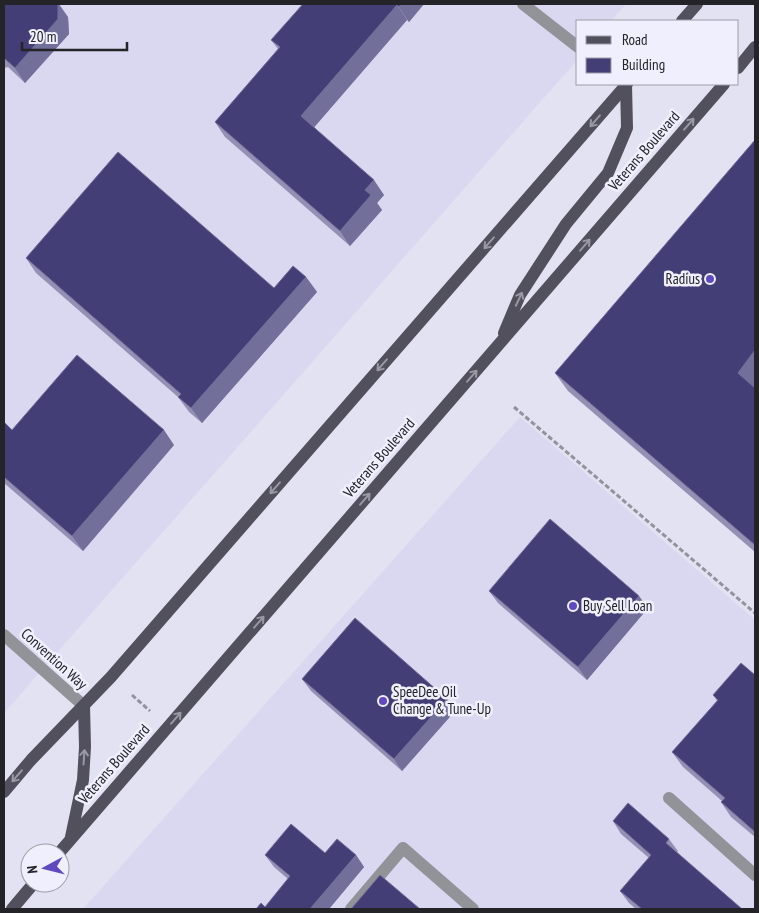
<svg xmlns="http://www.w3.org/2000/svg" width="759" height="913" viewBox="0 0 759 913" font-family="'PT Sans Narrow',sans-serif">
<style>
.built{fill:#d9d8f0}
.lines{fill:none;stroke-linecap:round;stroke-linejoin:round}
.path{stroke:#93939e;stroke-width:3;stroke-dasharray:5 2.5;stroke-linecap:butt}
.minor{stroke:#929299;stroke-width:12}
.major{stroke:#51505c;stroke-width:12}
.wall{fill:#9390b4}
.shaded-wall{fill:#736f9b}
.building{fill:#443e76;stroke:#736f9b}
.oneway{stroke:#9998a4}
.poi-dot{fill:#6149c2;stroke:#f0effd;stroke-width:2}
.labels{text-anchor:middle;stroke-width:5;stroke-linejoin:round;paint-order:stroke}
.street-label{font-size:15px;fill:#232328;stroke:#f0effd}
.poi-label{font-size:15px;fill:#232328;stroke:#f0effd;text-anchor:start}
</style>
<rect width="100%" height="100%" fill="#e2e2f2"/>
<g class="built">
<path d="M4,4H626L611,21H578V59L4,713Z"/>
<path d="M520,417L755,620V909H83Z"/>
</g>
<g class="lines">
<g class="path">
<path d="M514,407L755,613"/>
<path d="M132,695L150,711"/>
</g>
<g class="minor">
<path d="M523,4L578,47"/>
<path d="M4,635L84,706"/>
<path d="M669,798L755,875"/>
<path d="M351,909L403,848L473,909"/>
</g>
<g class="major">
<path d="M682,21L697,4"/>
<path d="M738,68L755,47"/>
<path d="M504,333L520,295L566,224L608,173L627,128L626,85"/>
<path d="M4,792L31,760L111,677L627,84"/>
<path d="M71,837L83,780L85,747L84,706"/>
<path d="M59,853L724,84"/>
<path d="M12,909L34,883"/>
</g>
</g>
<g class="wall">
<path d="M4,4L68,17L69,34L25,83L8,67L4,68Z"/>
<path d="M303,4H424L409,22L407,20L314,127L384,195L377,203L382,210L350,246L225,137L215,122L278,49L271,40Z"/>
<path d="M755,140V385L754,387L755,388V552L568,391L555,373Z"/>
<path d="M26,258L274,288L306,277L317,292L202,423L189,412L178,397L36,273Z"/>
<path d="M4,422L12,430L174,445L83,551L4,483Z"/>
<path d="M489,591L648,608L587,680L498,603Z"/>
<path d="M755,675V837L731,817L721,802L722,801L683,767L672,752L717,701L713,695Z"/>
<path d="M302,679L447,699L455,711L402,771L311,691Z"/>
<path d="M613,821L669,839L678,851L677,852L742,909H636L629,903L620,891L649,858L621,834Z"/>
<path d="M325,853L356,855L364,867L329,909H256L265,907L288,879L274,867L265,855Z"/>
</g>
<g class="shaded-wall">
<path d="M58,4H59L68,17L69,34L25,83L15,68Z"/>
<path d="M401,4H424L409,22L399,7Z"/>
<path d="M397,5L407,20L311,131L301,116Z"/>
<path d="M374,180L384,195L377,203L382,210L350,246L340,231L365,190Z"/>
<path d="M306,277L317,292L202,423L191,408Z"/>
<path d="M755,350V385L751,391L738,373Z"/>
<path d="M164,430L174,445L83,551L72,536Z"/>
<path d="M639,596L648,608L587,680L578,667Z"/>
<path d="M447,699L455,711L402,771L394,759Z"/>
<path d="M356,855L364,867L329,909H310Z"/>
</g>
<g class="building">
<path d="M4,4H58V19L15,68L4,58Z"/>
<path d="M303,4H401L399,7L397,5L301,116L374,180L365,190L371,195L340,231L215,122L280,47L271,40Z"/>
<path d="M755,140V350L738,373L755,388V545L555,373Z"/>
<path d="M118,152L274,288L293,266L306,277L191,408L178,397L181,394L26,258Z"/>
<path d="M77,355L164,430L72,536L4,477V422L12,430Z"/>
<path d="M550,519L639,596L578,667L489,591Z"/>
<path d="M355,618L447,699L394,759L302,679Z"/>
<path d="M741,663L755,675V832L721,802L725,798L672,752L718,700L713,695Z"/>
<path d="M628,803L669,839L666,843L742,909H642L620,891L651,855L613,821Z"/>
<path d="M291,824L325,853L337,839L356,855L310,909H256L261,903L265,907L290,876L265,855Z"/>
<path d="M380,875L420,909H351Z"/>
</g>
<defs><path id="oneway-shaft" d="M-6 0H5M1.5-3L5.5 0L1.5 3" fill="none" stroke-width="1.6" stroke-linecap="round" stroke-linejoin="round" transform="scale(1.25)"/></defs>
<g class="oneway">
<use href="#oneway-shaft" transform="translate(595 121) rotate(131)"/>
<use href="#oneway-shaft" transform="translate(689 124) rotate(-49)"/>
<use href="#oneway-shaft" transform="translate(489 243) rotate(131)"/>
<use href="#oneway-shaft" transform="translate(585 245) rotate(-49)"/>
<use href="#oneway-shaft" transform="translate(519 299) rotate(-65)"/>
<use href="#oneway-shaft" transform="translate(382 365) rotate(131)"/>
<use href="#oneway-shaft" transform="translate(472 376) rotate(-49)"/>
<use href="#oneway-shaft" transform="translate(275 488) rotate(131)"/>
<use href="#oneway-shaft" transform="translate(365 499) rotate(-49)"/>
<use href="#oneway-shaft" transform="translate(259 622) rotate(-49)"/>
<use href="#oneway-shaft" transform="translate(176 718) rotate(-49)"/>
<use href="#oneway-shaft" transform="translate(84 757) rotate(-86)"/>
<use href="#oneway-shaft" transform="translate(17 776) rotate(131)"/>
</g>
<g class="poi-dot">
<circle cx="710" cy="279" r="5"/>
<circle cx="573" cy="606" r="5"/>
<circle cx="383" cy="701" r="5"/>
</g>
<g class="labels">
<g class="street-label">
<text transform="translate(644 151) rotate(-49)" y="5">Veterans Boulevard</text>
<text transform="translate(379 458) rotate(-49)" y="5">Veterans Boulevard</text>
<text transform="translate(54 659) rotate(42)" y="5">Convention Way</text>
<text transform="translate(114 764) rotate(-49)" y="5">Veterans Boulevard</text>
</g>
<g class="poi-label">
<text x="700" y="284" text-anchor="end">Radius</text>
<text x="583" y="611">Buy Sell Loan</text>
<text x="393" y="697">SpeeDee Oil<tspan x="393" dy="17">Change &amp; Tune-Up</tspan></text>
</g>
</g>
<rect width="759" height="913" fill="none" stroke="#232328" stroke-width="10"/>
<rect x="576" y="20" width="162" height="65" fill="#f0effd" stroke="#9e9da8"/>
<rect x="586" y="36" width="25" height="8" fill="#51505c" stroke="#9e9da8"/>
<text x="622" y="45" font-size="15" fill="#232328">Road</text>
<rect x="586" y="58" width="25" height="15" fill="#443e76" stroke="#9e9da8"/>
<text x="622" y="70" font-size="15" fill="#232328">Building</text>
<g transform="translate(45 868) rotate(263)"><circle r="24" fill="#f0effd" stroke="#9e9da8"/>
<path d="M0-4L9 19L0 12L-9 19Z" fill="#6149c2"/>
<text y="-8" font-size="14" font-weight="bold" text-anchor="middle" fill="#232328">N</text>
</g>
<path d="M22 42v8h105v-8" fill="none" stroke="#232328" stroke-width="2.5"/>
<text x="30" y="42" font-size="15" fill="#232328" stroke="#f0effd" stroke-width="4" paint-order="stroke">20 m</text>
</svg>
